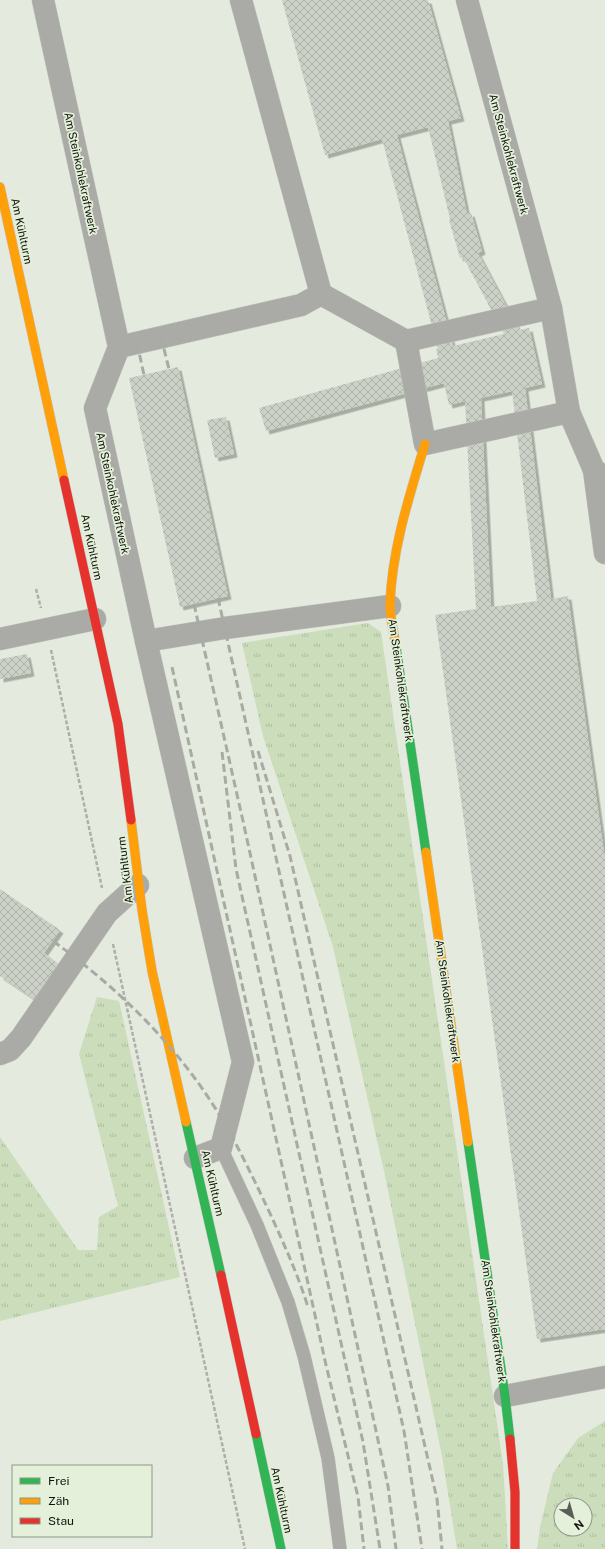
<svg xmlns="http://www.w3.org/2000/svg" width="605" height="1549" viewBox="0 0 605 1549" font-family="'Public Sans',sans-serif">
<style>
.grass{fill:url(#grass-tufts);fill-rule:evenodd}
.building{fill:url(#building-cross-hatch);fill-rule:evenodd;filter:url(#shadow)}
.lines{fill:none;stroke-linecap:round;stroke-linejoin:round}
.lane-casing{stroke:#c2c7bd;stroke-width:14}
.street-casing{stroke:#c2c7bd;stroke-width:23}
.fast-casing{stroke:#c2c7bd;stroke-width:10}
.slow-casing{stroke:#c2c7bd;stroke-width:10}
.jam-casing{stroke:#c2c7bd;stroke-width:10}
.path{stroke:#aeafab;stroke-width:2.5;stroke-dasharray:4 2;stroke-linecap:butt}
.lane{stroke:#aaaaa7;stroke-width:13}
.street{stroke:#aaaaa7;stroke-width:22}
.fast{stroke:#30b455;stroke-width:9}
.slow{stroke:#ff9f0a;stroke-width:9}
.jam{stroke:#e5322d;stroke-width:9}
.rail{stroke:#a8aaa4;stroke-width:3;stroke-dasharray:8 4;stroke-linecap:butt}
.labels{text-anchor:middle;stroke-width:3.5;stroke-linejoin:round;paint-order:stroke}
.street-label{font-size:11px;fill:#0e120a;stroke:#e4f0d9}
</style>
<defs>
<pattern id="grass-tufts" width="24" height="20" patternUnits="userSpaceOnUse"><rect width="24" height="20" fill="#cbddba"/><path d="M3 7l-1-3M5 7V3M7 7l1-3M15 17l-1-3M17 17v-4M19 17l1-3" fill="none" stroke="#adbd9f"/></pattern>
<pattern id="building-cross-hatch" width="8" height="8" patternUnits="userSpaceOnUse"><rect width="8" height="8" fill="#ccd1c7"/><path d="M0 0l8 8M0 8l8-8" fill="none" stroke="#aeb2aa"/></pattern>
<filter id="shadow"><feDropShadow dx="3.5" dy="3.5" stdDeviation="0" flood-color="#0004"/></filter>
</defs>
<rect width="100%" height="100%" fill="#e4ebde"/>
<g class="grass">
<path d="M368,623L381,632L503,1464L508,1549H457L442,1456L384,1171L333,947L263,736L242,643Z"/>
<path d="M97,997L119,1001L180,1277L0,1321V1137L78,1250H97L99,1217L118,1206L79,1054Z"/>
<path d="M605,1421V1549H537L540,1527L553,1473L578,1438ZM561,1505H585V1529H561Z"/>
</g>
<g class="building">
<path d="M282,0H428L461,118L448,121L467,214L471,213L482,251L478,253L519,330L529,328L542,384L525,388L551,599L568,596L605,860V1329L537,1339L435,615L476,609L465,401L449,405L444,383L266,431L259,408L438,358L436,349H438L382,139L325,155ZM428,127L450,219L449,220L460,258L463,257L504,334L453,346L397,135ZM512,391L537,601L491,607L481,398Z"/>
<path d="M178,367L228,596L180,607L129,378Z"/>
<path d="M226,417L234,454L215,458L207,420Z"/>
<path d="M27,654L31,673L0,679V659Z"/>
<path d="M0,889L60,930L44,953L59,964L34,999L0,976Z"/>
</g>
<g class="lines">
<defs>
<path id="lane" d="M221,1148L257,1225L288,1302L304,1356L328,1458L340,1549"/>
<g id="street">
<path d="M43,0L119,347L95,408L146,641L243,1062L221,1148L195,1158"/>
<path d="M241,0L321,294L406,341"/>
<path d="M467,0L551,308L569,412L594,470L605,477"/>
<path d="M551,308L406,341L425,444L569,412"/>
<path d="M119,347L301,305L321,294"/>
<path d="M594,470L605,553"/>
<path d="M0,639L95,619"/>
<path d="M146,641L225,628L390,606"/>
<path d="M0,1054L10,1050L21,1038L107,913L138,885"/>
<path d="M505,1396L605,1377"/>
</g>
<g id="fast">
<path d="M396,647L426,852"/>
<path d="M186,1122L221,1275"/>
<path d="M468,1142L505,1396L510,1439"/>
<path d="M256,1434L281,1549"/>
</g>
<g id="slow">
<path d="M0,187L64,480"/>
<path d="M396,647C394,633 390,618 390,604C392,549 409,497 425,444"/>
<path d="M131,820L142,910L152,971L186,1122"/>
<path d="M426,852L468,1142"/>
</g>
<g id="jam">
<path d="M64,480L118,724L131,820"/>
<path d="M221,1275L256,1434"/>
<path d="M510,1439L515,1492V1549"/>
</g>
</defs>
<use href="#lane" class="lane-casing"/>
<use href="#street" class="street-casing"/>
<use href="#fast" class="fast-casing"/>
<use href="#slow" class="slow-casing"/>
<use href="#jam" class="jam-casing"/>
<g class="path">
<path d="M36,589L41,608"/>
<path d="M51,650L102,888"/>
<path d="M113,944L245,1549"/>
</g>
<use href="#lane" class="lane"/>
<use href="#street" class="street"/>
<use href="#fast" class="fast"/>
<use href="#slow" class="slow"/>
<use href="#jam" class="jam"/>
<g class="rail">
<path d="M161,337L169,369"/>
<path d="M137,343L144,375"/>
<path d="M218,598L404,1431L422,1549"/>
<path d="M194,604L243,821L388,1486L396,1549"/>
<path d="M172,667L326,1365L358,1497L364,1549"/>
<path d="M258,751L290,856L437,1499L442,1549"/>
<path d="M222,752L236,869L363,1442L380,1549"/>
<path d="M53,941C122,991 185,1053 227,1128C242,1154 255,1182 268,1209C283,1242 297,1272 308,1307"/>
</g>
</g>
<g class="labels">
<g class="street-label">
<text transform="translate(509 154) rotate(75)" y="4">Am Steinkohlekraftwerk</text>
<text transform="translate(81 173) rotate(78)" y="4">Am Steinkohlekraftwerk</text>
<text transform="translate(22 231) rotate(78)" y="4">Am Kühlturm</text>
<text transform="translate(113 493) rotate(78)" y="4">Am Steinkohlekraftwerk</text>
<text transform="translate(92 547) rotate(78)" y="4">Am Kühlturm</text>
<text transform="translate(401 680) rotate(82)" y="4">Am Steinkohlekraftwerk</text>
<text transform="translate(125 870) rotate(-97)" y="4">Am Kühlturm</text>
<text transform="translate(448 1001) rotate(82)" y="4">Am Steinkohlekraftwerk</text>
<text transform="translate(213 1183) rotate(77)" y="4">Am Kühlturm</text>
<text transform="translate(494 1321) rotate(82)" y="4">Am Steinkohlekraftwerk</text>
<text transform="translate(282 1500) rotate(78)" y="4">Am Kühlturm</text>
</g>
</g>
<rect x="12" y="1465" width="140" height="72" fill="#e4f0d9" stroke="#8e9786"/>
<rect x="20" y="1478" width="20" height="6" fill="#30b455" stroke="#8e9786"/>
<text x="48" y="1485" font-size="12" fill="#0e120a">Frei</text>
<rect x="20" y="1498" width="20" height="6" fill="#ff9f0a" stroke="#8e9786"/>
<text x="48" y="1505" font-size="12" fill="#0e120a">Zäh</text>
<rect x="20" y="1518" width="20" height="6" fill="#e5322d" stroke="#8e9786"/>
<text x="48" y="1525" font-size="12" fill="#0e120a">Stau</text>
<g transform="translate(573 1517) rotate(143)"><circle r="19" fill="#e4f0d9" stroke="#8e9786"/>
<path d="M0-3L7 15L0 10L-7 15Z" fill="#595e54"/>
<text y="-6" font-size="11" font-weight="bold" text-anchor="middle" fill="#0e120a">N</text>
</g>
</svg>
